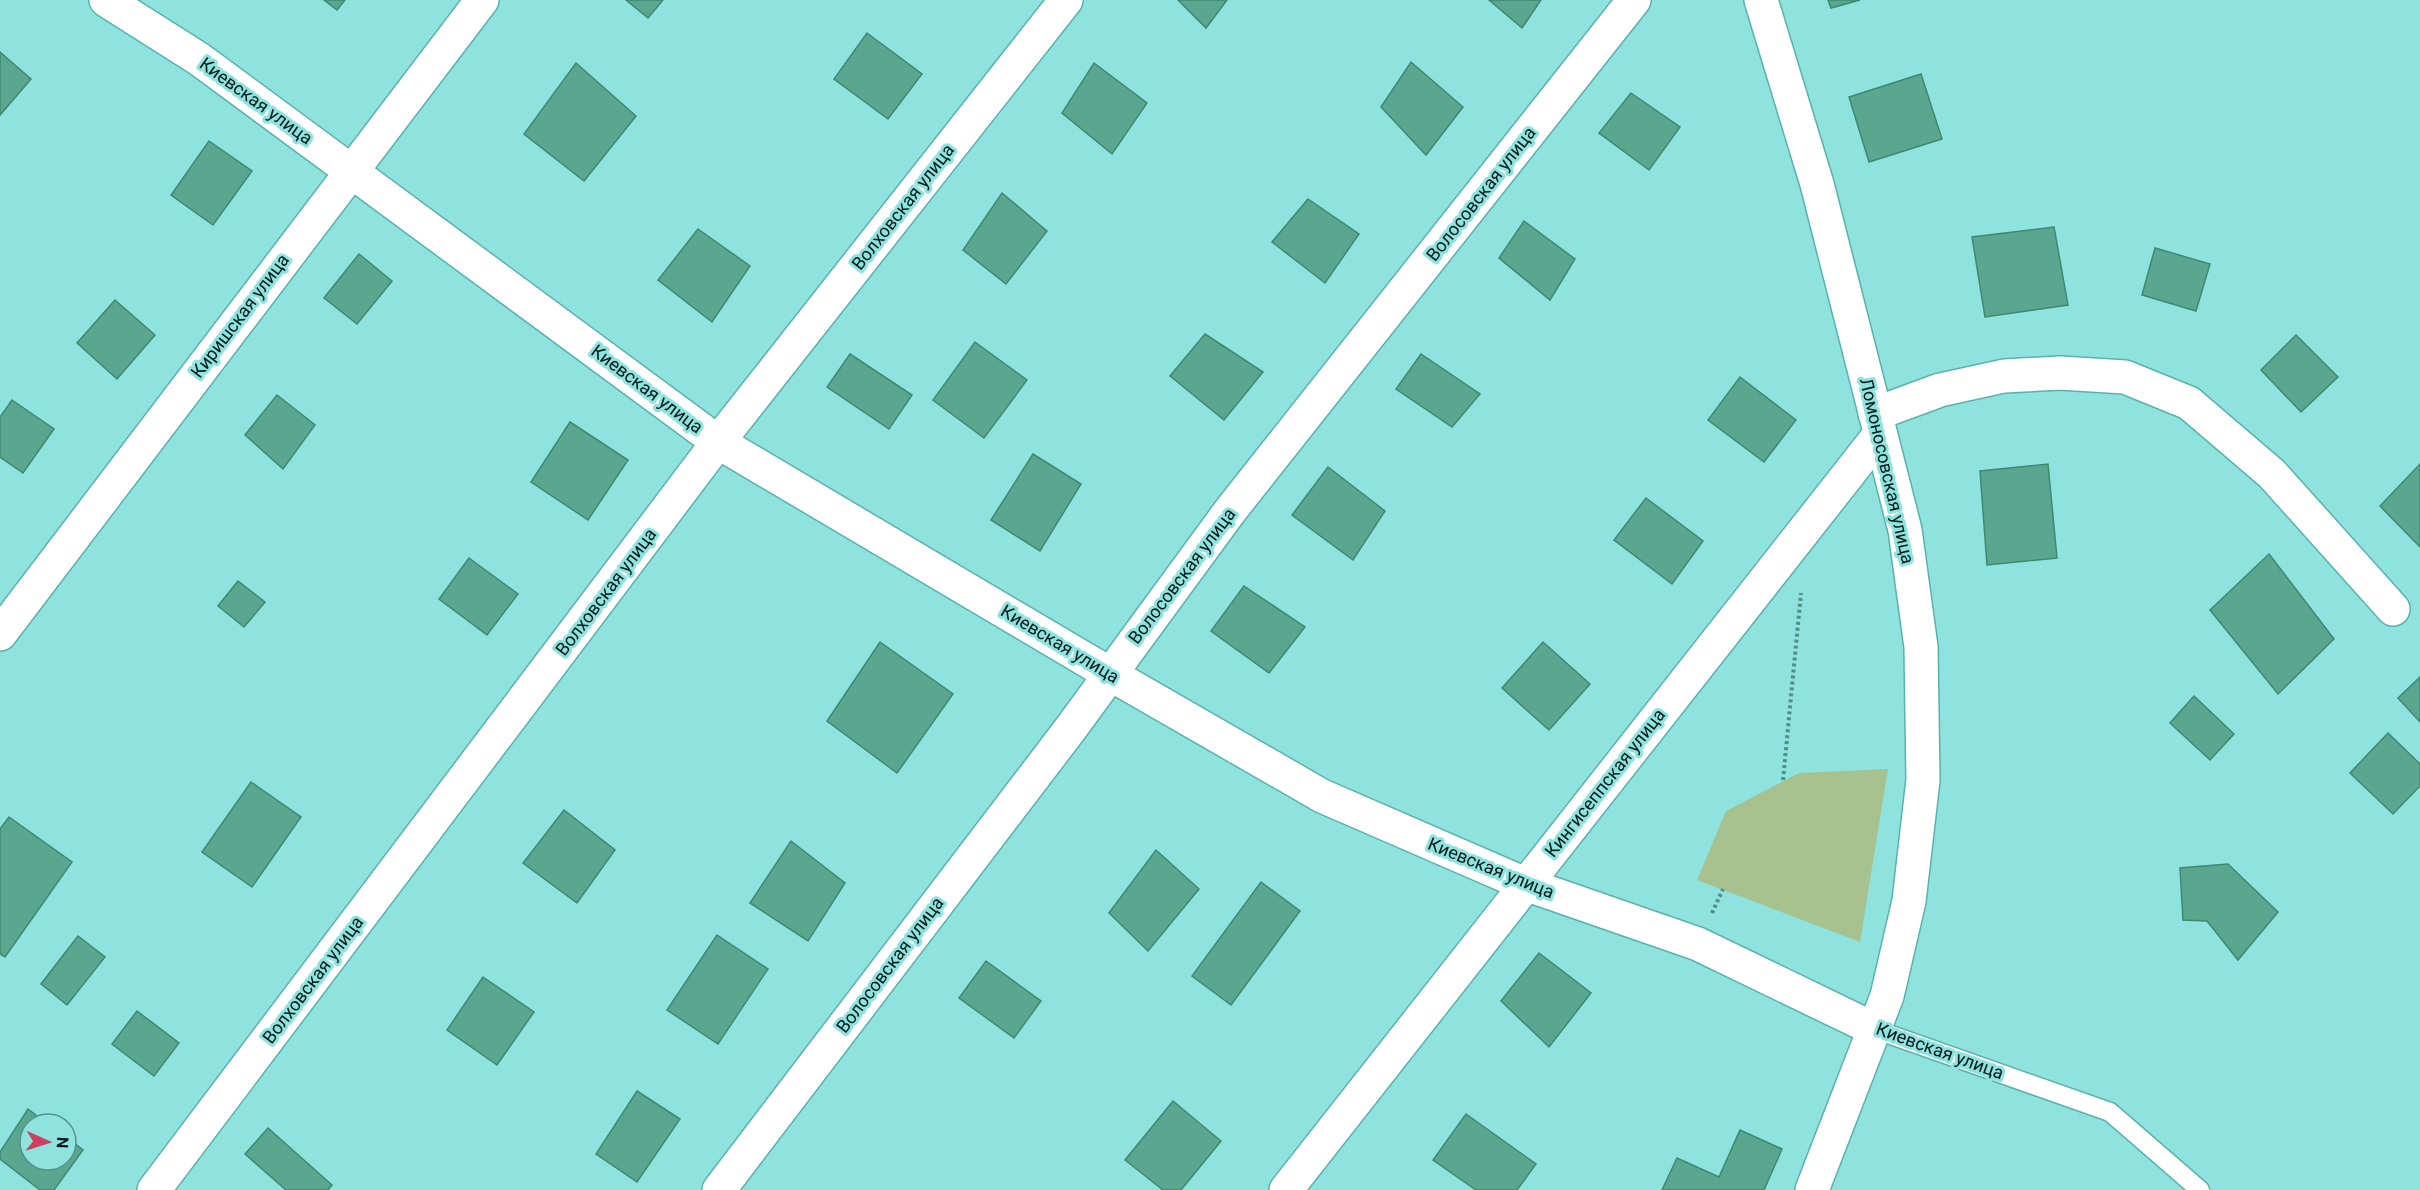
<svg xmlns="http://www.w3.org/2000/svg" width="2420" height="1190" viewBox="0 0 2420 1190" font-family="Roboto,sans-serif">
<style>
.green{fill:#a7c28f}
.building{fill:#5ba68e;stroke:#3e8972;stroke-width:1.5}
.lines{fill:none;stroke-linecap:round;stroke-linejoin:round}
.service-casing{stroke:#5bb1ac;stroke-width:21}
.minor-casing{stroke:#5bb1ac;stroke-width:36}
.path{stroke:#528d8a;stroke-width:4;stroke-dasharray:3 3;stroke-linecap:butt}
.service{stroke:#fff;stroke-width:18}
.minor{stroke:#fff;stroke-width:33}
.labels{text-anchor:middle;stroke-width:6;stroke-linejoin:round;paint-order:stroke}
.street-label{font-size:18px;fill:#011a19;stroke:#8ee3de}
</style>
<rect width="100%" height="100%" fill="#8ee3de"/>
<path class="green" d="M1888,769L1860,942L1697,880L1726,811L1799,773Z"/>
<g class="building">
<path d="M324,0H345L337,10Z"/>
<path d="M626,0H663L648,18Z"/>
<path d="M1178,0H1227L1206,28Z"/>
<path d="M1489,0H1541L1522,28Z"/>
<path d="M1828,0H1860L1831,8Z"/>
<path d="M867,33L922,74L888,119L834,79Z"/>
<path d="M0,52L31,79L0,115Z"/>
<path d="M1411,62L1463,107L1426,155L1381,107Z"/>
<path d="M576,63L636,116L584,181L524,134Z"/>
<path d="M1094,63L1147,103L1112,154L1062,113Z"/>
<path d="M1921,74L1942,139L1869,162L1849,97Z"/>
<path d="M1631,93L1680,127L1649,170L1599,133Z"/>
<path d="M209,141L252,171L213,225L171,195Z"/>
<path d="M1002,193L1047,231L1006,284L963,250Z"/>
<path d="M1308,199L1359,234L1325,283L1272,242Z"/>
<path d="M1524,221L1575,259L1550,300L1499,258Z"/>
<path d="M2054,227L2068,305L1985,317L1972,237Z"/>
<path d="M698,229L750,266L712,322L658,280Z"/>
<path d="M2155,248L2210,264L2196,311L2142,295Z"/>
<path d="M359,254L392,281L357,324L324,298Z"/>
<path d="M115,300L155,335L117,379L77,343Z"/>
<path d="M1205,334L1263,372L1224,420L1170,376Z"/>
<path d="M2296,335L2338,377L2301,412L2261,370Z"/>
<path d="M975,342L1027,380L984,438L933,400Z"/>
<path d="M850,354L912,395L889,429L827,387Z"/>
<path d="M1421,354L1480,394L1452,427L1396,389Z"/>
<path d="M1740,377L1796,420L1764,462L1708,420Z"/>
<path d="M277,395L315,425L283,469L245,435Z"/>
<path d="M12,400L54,429L23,473L0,457V417Z"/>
<path d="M570,422L628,460L588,520L531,482Z"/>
<path d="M1033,454L1081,484L1040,551L991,520Z"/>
<path d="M2048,464L2057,558L1987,565L1980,471Z"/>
<path d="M2420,464V547L2380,506Z"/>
<path d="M1328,467L1385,511L1353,560L1292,515Z"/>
<path d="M1646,498L1703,541L1672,584L1614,540Z"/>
<path d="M2269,554L2334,639L2278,694L2210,610Z"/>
<path d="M469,558L518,594L487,635L439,599Z"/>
<path d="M238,581L265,602L244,627L218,606Z"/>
<path d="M1244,586L1305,627L1269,673L1211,631Z"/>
<path d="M880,642L953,694L897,773L827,721Z"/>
<path d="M1543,642L1590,684L1549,730L1502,688Z"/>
<path d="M2420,677V722L2398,698Z"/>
<path d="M2194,696L2234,734L2210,760L2170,723Z"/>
<path d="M2388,733L2420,764V786L2393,814L2350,773Z"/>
<path d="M251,782L301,817L252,887L202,852Z"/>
<path d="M564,810L615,850L577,903L523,863Z"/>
<path d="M9,817L72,862L5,957L0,954V829Z"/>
<path d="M791,841L845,883L808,941L750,903Z"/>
<path d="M1156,850L1199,889L1148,951L1109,913Z"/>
<path d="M2228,864L2278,912L2238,960L2207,921L2183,920L2180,868Z"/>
<path d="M1261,882L1300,911L1231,1005L1192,976Z"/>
<path d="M717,935L768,969L718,1044L667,1010Z"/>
<path d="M78,936L105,957L67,1005L41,984Z"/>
<path d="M1539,953L1591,993L1549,1047L1501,1001Z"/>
<path d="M986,961L1041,1001L1014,1038L959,998Z"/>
<path d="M483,977L534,1012L497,1065L447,1030Z"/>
<path d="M137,1011L179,1043L154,1076L112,1044Z"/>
<path d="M637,1091L680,1119L637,1182L596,1154Z"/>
<path d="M1173,1101L1221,1141L1181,1190H1163L1125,1160Z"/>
<path d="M28,1109L48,1124H30V1160H66V1137L83,1150L54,1190H40L0,1159V1152Z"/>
<path d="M1466,1114L1536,1164L1517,1190H1476L1433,1160Z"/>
<path d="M268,1128L332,1185L328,1190H286L245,1154Z"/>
<path d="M1740,1130L1782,1149L1764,1190H1662L1677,1158L1719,1177Z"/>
</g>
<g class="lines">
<defs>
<path id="service" d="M1874,1029L2110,1112L2200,1190"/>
<g id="minor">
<path d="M106,0L199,59L718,442L1110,674L1322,796L1525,884L1698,944L1874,1029"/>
<path d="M1761,0L1817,184L1905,530L1921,647L1923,780L1909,901L1887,996L1812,1190"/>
<path d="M1875,414L1940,390L2004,376L2060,373L2125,377L2189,403L2272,474L2393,609"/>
<path d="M0,634L482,0"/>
<path d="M154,1190L718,442L1066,0"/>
<path d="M719,1190L1071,728L1230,511L1634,0"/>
<path d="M1286,1190L1880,434"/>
</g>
</defs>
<use href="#service" class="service-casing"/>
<use href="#minor" class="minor-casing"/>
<g class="path">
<path d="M1783,780L1801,593"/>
<path d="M1712,913L1723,889"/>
</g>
<use href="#service" class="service"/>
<use href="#minor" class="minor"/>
</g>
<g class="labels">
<g class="street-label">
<text transform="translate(256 101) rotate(36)" y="6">Киевская улица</text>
<text transform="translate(1481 194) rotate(-52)" y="6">Волосовская улица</text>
<text transform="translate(903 207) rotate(-52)" y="6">Волховская улица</text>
<text transform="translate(240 316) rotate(-53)" y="6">Киришская улица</text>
<text transform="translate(647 389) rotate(37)" y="6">Киевская улица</text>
<text transform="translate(1887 471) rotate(77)" y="6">Ломоносовская улица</text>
<text transform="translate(1182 576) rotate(-53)" y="6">Волосовская улица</text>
<text transform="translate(606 592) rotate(-53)" y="6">Волховская улица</text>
<text transform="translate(1060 644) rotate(31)" y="6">Киевская улица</text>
<text transform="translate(1605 783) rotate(-52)" y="6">Кингисеппская улица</text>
<text transform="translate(1491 868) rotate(22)" y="6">Киевская улица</text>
<text transform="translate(890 965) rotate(-53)" y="6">Волосовская улица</text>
<text transform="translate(313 980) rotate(-53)" y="6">Волховская улица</text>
<text transform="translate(1940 1051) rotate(20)" y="6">Киевская улица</text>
</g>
</g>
<g transform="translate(48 1142) rotate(93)"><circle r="28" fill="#8ee3de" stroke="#56938f" stroke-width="1.5"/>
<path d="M0-4.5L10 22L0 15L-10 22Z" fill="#ce3e61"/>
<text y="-9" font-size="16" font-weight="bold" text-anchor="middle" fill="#011a19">N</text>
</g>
</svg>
